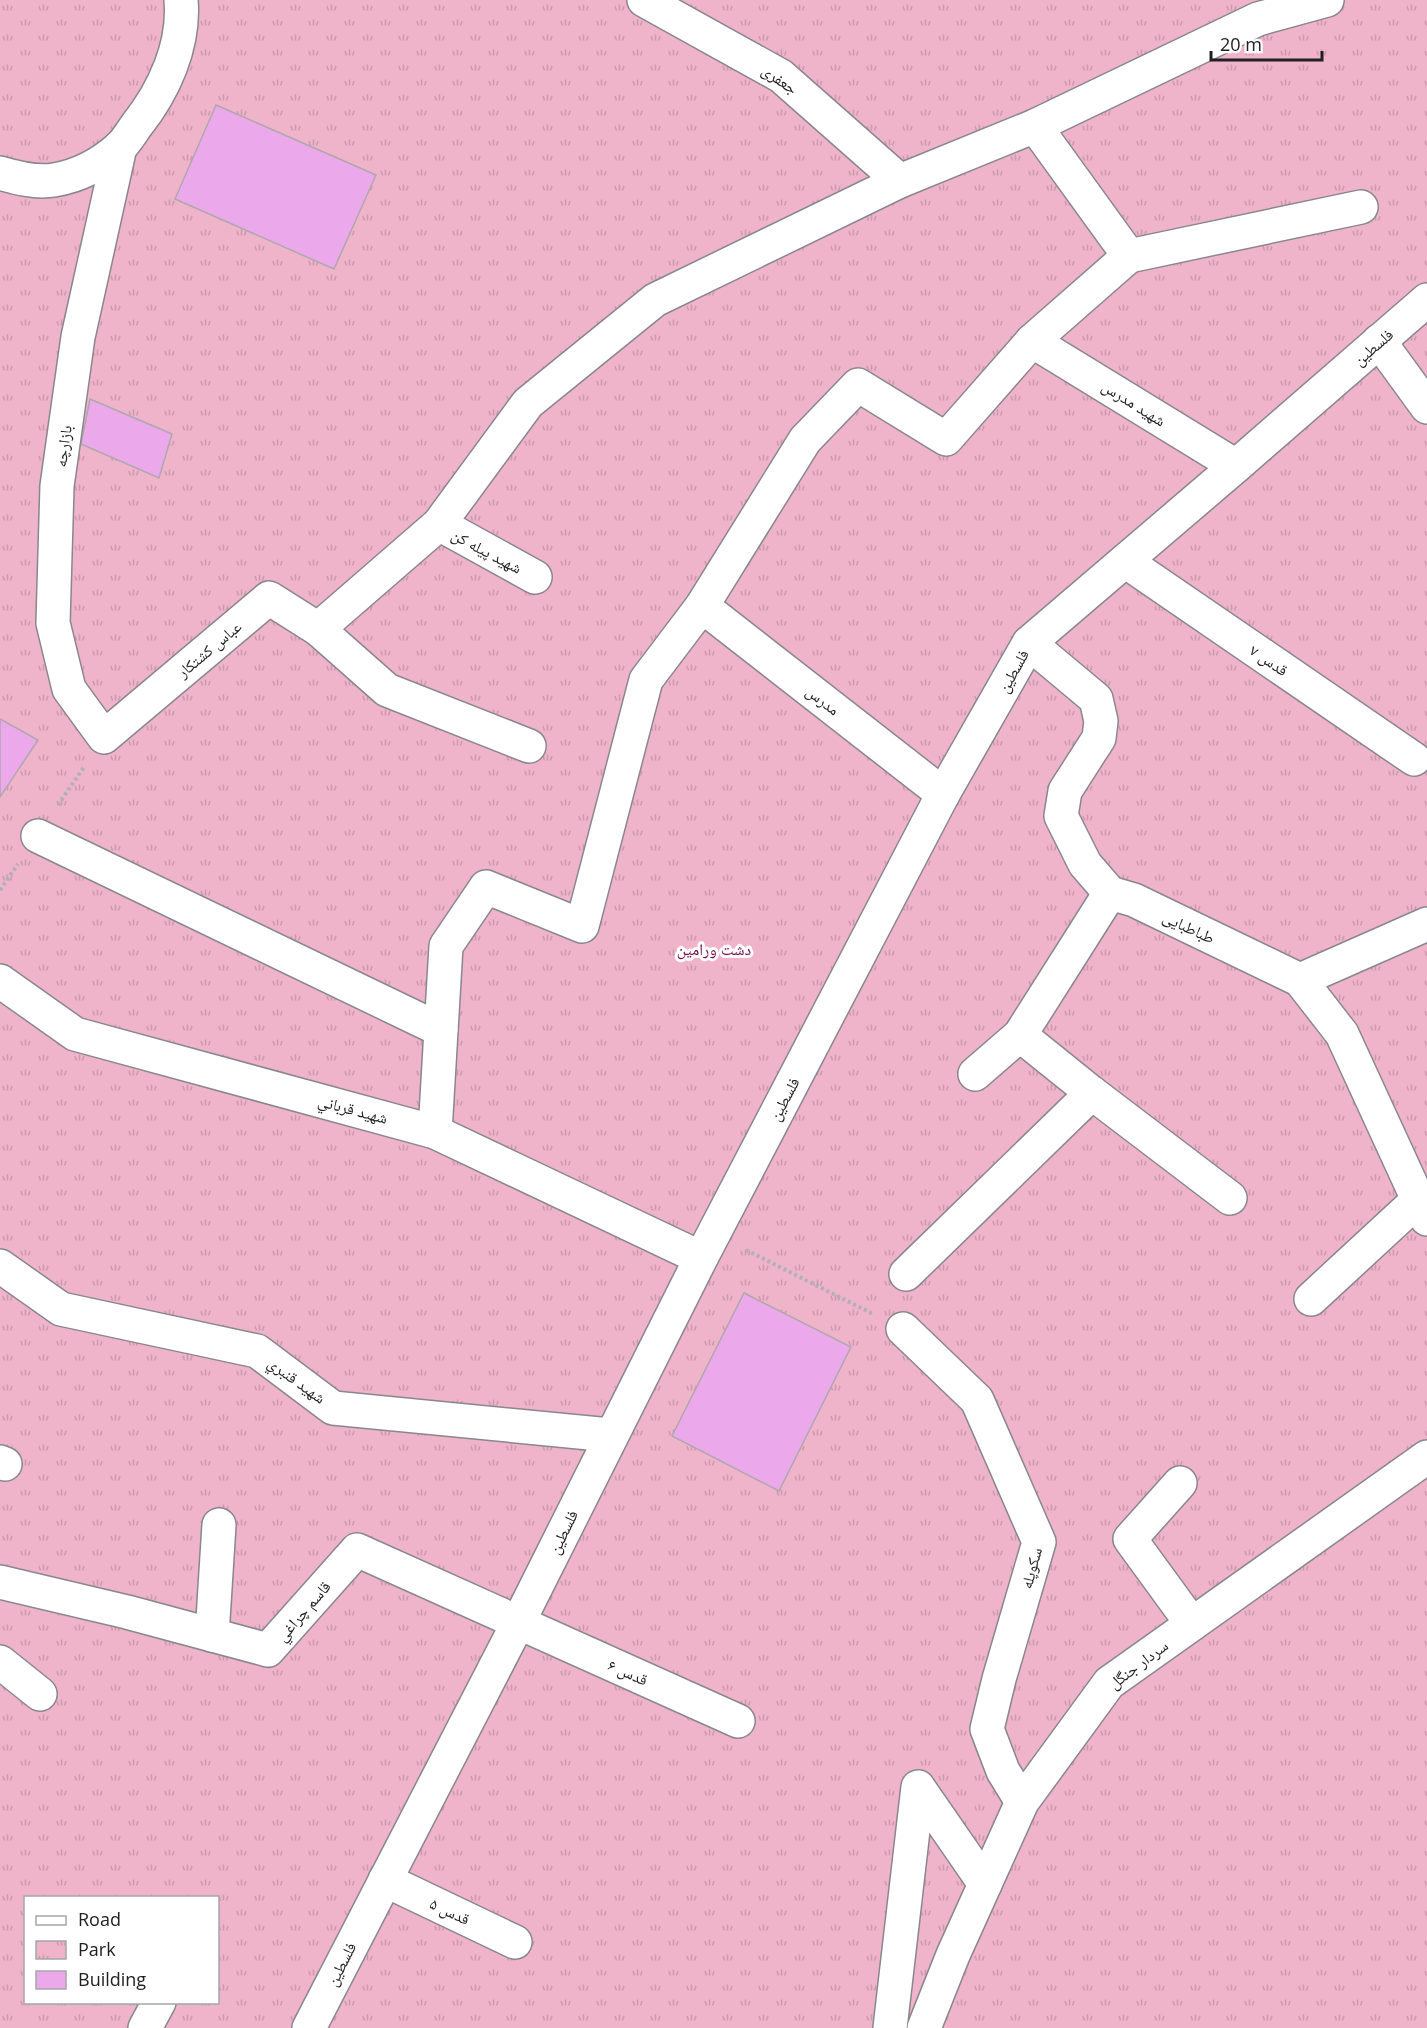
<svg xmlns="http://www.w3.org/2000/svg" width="1427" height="2028" viewBox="0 0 1427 2028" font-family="'Open Sans','Noto Naskh Arabic',sans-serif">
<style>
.park{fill:url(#park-tufts);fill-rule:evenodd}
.building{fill:#eba9eb;stroke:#aea8ad;stroke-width:1.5}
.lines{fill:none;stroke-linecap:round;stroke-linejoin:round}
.minor-casing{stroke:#89878e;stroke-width:36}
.major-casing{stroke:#89878e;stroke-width:36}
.path{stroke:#b2b0b6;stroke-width:4;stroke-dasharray:3 3;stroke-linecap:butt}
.minor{stroke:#fff;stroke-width:33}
.major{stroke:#fff;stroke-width:33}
.labels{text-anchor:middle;stroke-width:6;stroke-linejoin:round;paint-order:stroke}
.street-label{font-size:16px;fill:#212023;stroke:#fff}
.park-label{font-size:16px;fill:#740845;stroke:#fff}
</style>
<defs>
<pattern id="park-tufts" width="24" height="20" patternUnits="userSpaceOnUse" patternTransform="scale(1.5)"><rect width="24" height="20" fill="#efb3ca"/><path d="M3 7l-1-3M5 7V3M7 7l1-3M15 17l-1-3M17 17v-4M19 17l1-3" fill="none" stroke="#cd9aad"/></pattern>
</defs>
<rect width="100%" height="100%" fill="#f4f2f9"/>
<path class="park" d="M0,0H1427V2028H0ZM26,1898H218V2002H26Z"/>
<g class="building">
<path d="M216,105L376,175L334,269L175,199Z"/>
<path d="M90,399L172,434L159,478L81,444Z"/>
<path d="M0,719L38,740L0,797Z"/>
<path d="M744,1293L851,1347L779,1491L672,1436Z"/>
</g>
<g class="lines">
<defs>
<g id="minor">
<path d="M644,0L781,76L900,181"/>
<path d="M120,147L78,337L57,486L53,623L69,689L104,737L269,598L318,629L387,690L529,746"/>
<path d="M1129,256L1361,207"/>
<path d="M1032,341L1236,466"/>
<path d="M1379,341L1427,407"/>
<path d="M439,524L535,577"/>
<path d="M1125,561L1414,759"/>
<path d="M702,606L943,794"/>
<path d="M318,629L439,524L528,403L655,300L900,181L1035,126L1258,19L1327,0"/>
<path d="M1029,643L1096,699L1101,721L1099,738L1065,791L1061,816L1085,864L1110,893L1134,900L1300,980L1342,1034L1427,1219"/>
<path d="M38,836L441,1030"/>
<path d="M1300,980L1427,924"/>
<path d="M0,981L75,1034L435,1132L701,1258"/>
<path d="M1020,1035L1092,1093L1230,1198"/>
<path d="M975,1074L1020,1035L1110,893"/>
<path d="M435,1132L446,946L486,887L582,926L646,680L702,606L805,440L858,385L946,439L1032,341L1129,256L1035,126"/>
<path d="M0,1266L61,1309L257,1351L333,1408L610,1435"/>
<path d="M906,1274L1092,1093"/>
<path d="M1311,1299L1418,1200"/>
<path d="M903,1329L977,1400L1039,1542L999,1679L987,1729L1003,1771L1022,1802"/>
<path d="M0,1462L5,1464"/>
<path d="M1180,1483L1130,1539L1192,1624"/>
<path d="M0,1582L127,1612L268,1650L357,1550L738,1721"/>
<path d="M212,1635L219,1525"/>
<path d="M0,1662L40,1694"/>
<path d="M385,1880L515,1942"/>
<path d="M145,2028L159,2002"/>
<path d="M890,2028L918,1787L985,1884"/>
<path d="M924,2028L953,1955L1022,1802L1109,1683L1427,1457"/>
</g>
<g id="major">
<path d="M0,173C17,178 36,183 54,180C78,176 101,164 119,148C126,142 131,133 136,126C164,91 185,45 181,0"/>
<path d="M309,2028L518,1623L701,1258L943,794L1029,643L1236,466L1427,300"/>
</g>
</defs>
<use href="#minor" class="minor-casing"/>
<use href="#major" class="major-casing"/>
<g class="path">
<path d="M58,805L84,767"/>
<path d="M0,890L18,864"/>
<path d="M746,1250L873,1314"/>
</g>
<use href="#minor" class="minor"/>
<use href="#major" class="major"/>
</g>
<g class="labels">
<g class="street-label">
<text transform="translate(780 79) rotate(35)" y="6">جعفری</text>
<text transform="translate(1373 347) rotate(-41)" y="6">فلسطین</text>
<text transform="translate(1134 403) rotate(32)" y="6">شهيد مدرس</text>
<text transform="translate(63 446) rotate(-82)" y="6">بازارچه</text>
<text transform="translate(487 551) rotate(28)" y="6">شهيد پيله كن</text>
<text transform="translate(209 649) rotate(-40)" y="6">عباس كشتكار</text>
<text transform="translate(1269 660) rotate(34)" y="6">قدس ۷</text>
<text transform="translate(1013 671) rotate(-61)" y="6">فلسطین</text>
<text transform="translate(823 700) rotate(38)" y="6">مدرس</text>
<text transform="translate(1189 927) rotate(25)" y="6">طباطبایی</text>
<text transform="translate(784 1099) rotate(-62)" y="6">فلسطین</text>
<text transform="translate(353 1109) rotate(15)" y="6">شهيد قرباني</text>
<text transform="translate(297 1380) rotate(36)" y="6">شهيد قنبري</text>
<text transform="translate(563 1532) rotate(-64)" y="6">فلسطین</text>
<text transform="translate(1031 1568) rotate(-75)" y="6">سکوپله</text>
<text transform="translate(303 1611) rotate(-49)" y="6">قاسم چراغي</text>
<text transform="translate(1138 1664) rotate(-37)" y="6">سردار جنگل</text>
<text transform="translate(628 1672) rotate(24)" y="6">قدس ۶</text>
<text transform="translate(450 1911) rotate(25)" y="6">قدس ۵</text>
<text transform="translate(341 1964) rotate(-63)" y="6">فلسطین</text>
</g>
<g class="park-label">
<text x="714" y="955">دشت ورامین</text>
</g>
</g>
<rect x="24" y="1896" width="195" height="108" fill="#ffffff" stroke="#a6a6a7" stroke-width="1.5"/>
<rect x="36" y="1916" width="30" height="9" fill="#ffffff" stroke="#a6a6a7" stroke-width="1.5"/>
<text x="78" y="1926" font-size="18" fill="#212023">Road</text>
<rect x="36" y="1941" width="30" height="18" fill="url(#park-tufts)" stroke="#a6a6a7" stroke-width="1.5"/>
<text x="78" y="1956" font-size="18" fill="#212023">Park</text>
<rect x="36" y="1971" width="30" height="18" fill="#eba9eb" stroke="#a6a6a7" stroke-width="1.5"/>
<text x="78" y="1986" font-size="18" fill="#212023">Building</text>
<path d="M1211 51v9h111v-9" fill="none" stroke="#212023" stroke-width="3"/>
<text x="1220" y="51" font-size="18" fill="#212023" stroke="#ffffff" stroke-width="4.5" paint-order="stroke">20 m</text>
</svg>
